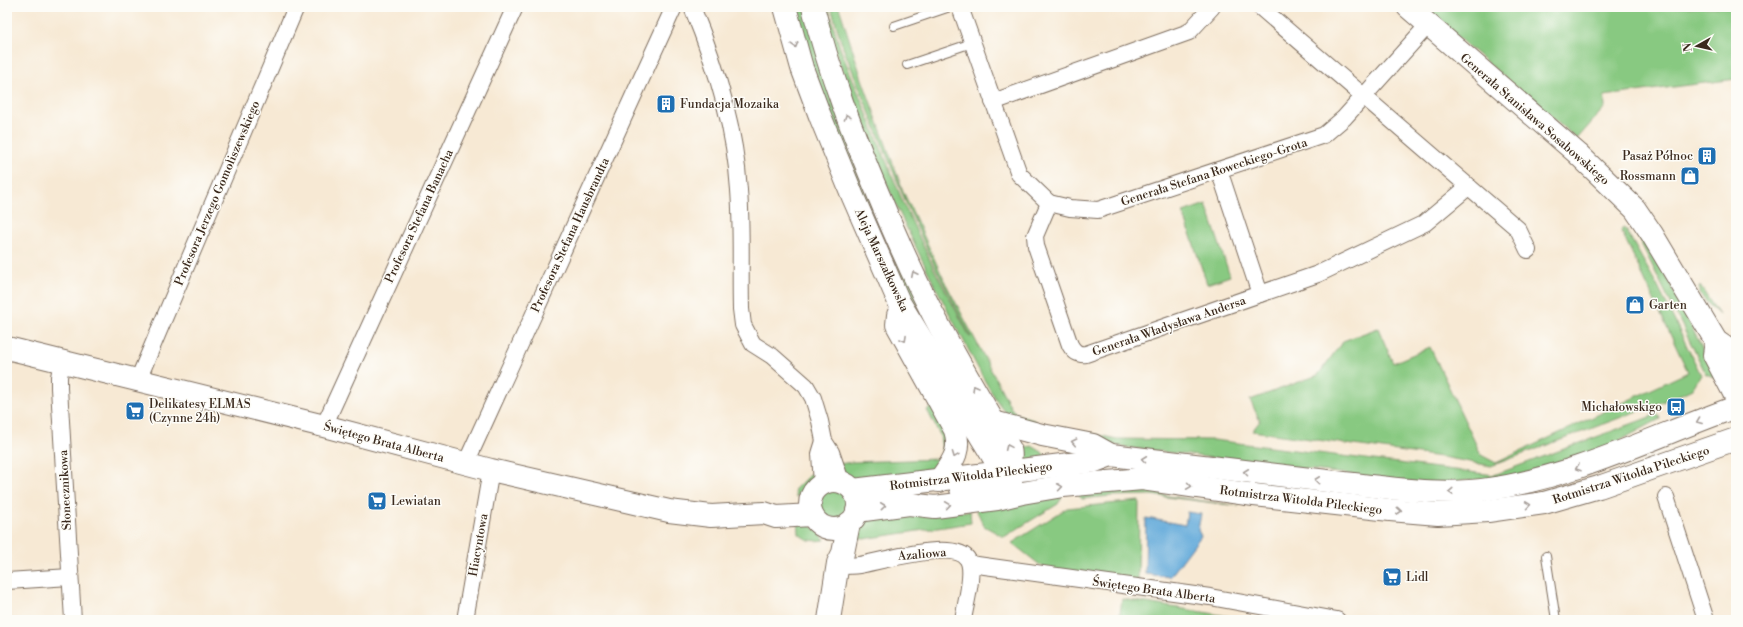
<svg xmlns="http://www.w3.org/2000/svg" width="1743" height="627" viewBox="0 0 1743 627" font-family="'Libre Bodoni',serif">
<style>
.green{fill:#88c981;stroke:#627a50}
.water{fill:#63aada;stroke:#4f6a7c}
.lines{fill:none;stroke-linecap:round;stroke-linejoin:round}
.lane-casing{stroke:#7d6d5e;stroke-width:10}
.street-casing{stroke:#7d6d5e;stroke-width:18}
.secondary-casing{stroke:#7d6d5e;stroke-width:24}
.lane{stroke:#fff;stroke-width:8}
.street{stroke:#fff;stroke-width:16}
.secondary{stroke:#fff;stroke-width:22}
.oneway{stroke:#a79f9a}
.labels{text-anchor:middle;stroke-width:3;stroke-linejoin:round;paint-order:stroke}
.poi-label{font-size:12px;fill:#3b2a1e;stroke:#fdfcf7;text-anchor:start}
.street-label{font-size:12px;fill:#3b2a1e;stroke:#fdfcf7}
</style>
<rect width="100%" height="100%" fill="#fdfcf7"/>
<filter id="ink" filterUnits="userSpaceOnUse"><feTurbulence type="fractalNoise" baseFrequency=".025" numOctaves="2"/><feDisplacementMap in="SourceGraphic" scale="8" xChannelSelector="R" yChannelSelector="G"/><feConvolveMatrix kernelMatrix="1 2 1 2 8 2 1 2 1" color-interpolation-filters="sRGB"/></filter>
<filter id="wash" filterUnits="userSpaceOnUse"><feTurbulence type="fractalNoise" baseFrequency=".012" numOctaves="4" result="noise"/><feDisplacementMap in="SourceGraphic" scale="16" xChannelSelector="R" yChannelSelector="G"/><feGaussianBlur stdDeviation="0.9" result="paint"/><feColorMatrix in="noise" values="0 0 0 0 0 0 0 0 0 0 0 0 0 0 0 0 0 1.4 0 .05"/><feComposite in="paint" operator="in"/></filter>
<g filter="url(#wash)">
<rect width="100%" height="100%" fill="#f7e9d4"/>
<g class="green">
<path d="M791,7H805L948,357L921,320L850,170Z"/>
<path d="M820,7H828L840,48L903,202L934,269L970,337H971L936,269L906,203L842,45L831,7H839L862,79L903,191L945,282L1011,408L1017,414L1036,421L1035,427C1027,424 1017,421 1010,416C997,407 976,364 968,349C945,306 922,261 901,216C870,148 844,78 820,7Z"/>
<path d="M1422,7H1736V79L1604,96L1605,107L1577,139Z"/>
<path d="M1206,204L1230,276L1207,284L1183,212Z"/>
<path d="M1625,228L1658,287L1701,375L1692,389L1673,398L1491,466L1448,458L1252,431L1260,421L1250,400L1318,375L1343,341L1378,328L1393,363L1430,347L1481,455L1496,463L1688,372L1621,230Z"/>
<path d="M1634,229L1641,232L1651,246L1716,376L1714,377L1706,374Z"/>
<path d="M1700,286L1719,315L1699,294V288Z"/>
<path d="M936,404L946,421L950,453L942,450L940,435L927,410Z"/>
<path d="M1658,414L1660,419L1606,448L1516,476L1429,484L1123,447L1054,431L1055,426L1117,439L1214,440L1494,475Z"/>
<path d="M1032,446L1042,452L1045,456L1026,462L1019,449Z"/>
<path d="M938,459L945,462L935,471L855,481L843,471L839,464L852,462Z"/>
<path d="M814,470V479L805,491L796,497L794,490Z"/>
<path d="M1149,489L1168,496L1239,506L1150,495L1110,496L1082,499L1075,492Z"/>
<circle cx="834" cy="504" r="14"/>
<path d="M1061,495V499L1058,504L1004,537L984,526L976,509Z"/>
<path d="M1139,501L1138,583L1045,569L1012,543L1067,508Z"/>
<path d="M970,511L971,523L864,539L857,538L858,522L865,515Z"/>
<path d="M798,519C810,524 818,529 825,540C814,541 808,542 799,534Z"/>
<path d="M1122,599L1252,620H1119Z"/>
</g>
<path class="water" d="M1187,512L1201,514L1198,530L1201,536L1170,577L1145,574L1146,518L1185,525Z"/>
</g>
<g filter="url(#ink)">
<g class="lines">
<defs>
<g id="lane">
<path d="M894,26L950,7"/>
<path d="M907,65L972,43"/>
<path d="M1546,556L1556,620"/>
</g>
<g id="street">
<path d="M692,7C716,65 735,127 739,190C742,229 740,269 741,309L743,325L753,344L772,356L806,386L813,398L820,421L824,441L831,452L841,481"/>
<path d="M960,7L1019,174L1049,203L1035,236L1036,246L1070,345C1074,352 1078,355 1086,354L1318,274L1425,223L1468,187"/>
<path d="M1260,7L1518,229L1528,250"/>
<path d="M993,102L1189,32L1212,7"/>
<path d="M1219,170L1260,294"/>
<path d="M1049,203L1070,208L1098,210L1324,135L1344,118L1428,25"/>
<path d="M62,361L59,377V388L73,620"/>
<path d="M138,380L296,7"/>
<path d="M324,426L515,7"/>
<path d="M466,463L674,7"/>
<path d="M822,484L820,454L824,441"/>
<path d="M1666,497L1706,620"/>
<path d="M970,564L1210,597L1337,620"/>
<path d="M837,566C845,566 852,566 859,565C878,562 957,538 968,560C975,573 965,605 963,620"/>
<path d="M7,581L70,577"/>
<path d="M465,620L491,470"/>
</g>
<g id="secondary">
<path d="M785,7L802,68L820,116L853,197L899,302L1003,473L1011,482"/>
<path d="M813,7C829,72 853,134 879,196C898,242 919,289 943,333C964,372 987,411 1010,449C1014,463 1000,482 986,486C979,488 969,488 961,489"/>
<path d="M1408,7L1578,154L1635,209L1652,234L1716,341L1726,348L1736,363"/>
<path d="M898,315L897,325L955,430C962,453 951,463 939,481"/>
<path d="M1716,341L1714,355L1736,397"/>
<path d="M7,348L324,426L491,470L669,511L711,516L764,513L776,517L812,515"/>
<path d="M994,422L1042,435L1093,445L1111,455C1189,464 1266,474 1344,483C1392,488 1441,496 1489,489C1575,477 1654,436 1736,407"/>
<circle cx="834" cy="505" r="24"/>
<path d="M853,490L1095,461L1111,455"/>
<path d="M857,511L909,504L935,507L997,499L1022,493L1063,486L1142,479L1254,495L1390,510L1438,514L1488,511L1544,503L1599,487L1736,439"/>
<path d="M829,620L838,563L843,553L849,523"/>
</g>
</defs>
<use href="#lane" class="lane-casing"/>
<use href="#street" class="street-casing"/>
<use href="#secondary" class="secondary-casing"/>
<use href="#lane" class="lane"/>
<use href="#street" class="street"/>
<use href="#secondary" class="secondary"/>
</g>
<defs><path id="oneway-chevron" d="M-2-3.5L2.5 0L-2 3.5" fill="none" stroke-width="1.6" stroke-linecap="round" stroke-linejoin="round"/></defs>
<g class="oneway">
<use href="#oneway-chevron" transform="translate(795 45) rotate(74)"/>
<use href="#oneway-chevron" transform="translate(847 117) rotate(-110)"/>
<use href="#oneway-chevron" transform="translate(914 274) rotate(-116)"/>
<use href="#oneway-chevron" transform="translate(904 339) rotate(61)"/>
<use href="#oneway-chevron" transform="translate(975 388) rotate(-120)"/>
<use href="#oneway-chevron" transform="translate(1699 421) rotate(159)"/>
<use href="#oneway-chevron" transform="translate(1074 442) rotate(-168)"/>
<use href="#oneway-chevron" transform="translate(1008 447) rotate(-114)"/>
<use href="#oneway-chevron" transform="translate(955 455) rotate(111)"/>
<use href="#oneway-chevron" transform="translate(1144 459) rotate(-173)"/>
<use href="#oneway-chevron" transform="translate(1578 468) rotate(161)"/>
<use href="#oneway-chevron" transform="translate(1246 472) rotate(-173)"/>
<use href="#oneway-chevron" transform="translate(1317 480) rotate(-174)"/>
<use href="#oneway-chevron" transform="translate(1189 486) rotate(8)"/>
<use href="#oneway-chevron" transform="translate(1060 487) rotate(-8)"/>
<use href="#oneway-chevron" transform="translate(1451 492) rotate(177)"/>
<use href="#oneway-chevron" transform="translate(948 505) rotate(-8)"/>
<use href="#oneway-chevron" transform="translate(1528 505) rotate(-8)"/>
<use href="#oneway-chevron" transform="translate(883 506) rotate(-6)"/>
<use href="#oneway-chevron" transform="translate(1399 511) rotate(5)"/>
</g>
</g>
<defs>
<symbol id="building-square" viewBox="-11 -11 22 22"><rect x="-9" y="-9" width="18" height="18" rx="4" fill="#1f6fb2" stroke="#fdfcf7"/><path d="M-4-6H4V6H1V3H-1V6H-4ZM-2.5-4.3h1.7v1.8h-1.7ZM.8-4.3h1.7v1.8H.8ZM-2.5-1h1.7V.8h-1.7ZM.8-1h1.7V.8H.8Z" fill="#fff"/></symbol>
<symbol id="shop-square" viewBox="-11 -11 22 22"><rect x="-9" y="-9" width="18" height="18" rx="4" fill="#1f6fb2" stroke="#fdfcf7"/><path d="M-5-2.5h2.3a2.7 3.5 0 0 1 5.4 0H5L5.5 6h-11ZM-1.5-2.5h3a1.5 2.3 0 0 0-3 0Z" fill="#fff"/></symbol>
<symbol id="bus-square" viewBox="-11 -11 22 22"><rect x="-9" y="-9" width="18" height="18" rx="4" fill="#1f6fb2" stroke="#fdfcf7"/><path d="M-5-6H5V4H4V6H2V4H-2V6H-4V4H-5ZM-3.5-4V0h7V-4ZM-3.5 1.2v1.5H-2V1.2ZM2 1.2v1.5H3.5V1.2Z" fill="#fff"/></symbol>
<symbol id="supermarket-square" viewBox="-11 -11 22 22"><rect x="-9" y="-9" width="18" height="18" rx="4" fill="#1f6fb2" stroke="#fdfcf7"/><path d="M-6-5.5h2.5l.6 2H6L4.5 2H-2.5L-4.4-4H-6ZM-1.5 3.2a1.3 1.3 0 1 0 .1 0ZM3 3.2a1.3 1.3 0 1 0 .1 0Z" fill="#fff"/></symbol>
</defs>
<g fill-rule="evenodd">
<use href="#building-square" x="655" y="93" width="22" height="22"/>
<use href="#building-square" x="1696" y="145" width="22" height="22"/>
<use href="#shop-square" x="1679" y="165" width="22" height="22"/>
<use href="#shop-square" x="1624" y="294" width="22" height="22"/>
<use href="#bus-square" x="1665" y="396" width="22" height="22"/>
<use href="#supermarket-square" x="124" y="400" width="22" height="22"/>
<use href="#supermarket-square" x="366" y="490" width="22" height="22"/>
<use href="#supermarket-square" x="1381" y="566" width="22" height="22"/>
</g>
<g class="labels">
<g class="poi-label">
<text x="680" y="108">Fundacja Mozaika</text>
<text x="1693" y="160" text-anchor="end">Pasaż Północ</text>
<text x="1676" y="180" text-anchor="end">Rossmann</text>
<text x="1649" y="309">Garten</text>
<text x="149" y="408">Delikatesy ELMAS<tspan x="149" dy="14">(Czynne 24h)</tspan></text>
<text x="1662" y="411" text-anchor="end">Michałowskigo</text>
<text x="391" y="505">Lewiatan</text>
<text x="1406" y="581">Lidl</text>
</g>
<g class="street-label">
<text transform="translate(1535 119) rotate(41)" y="4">Generała Stanisława Sosabowskiego</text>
<text transform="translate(1214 172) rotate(-18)" y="4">Generała Stefana Roweckiego-Grota</text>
<text transform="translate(217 193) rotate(-67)" y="4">Profesora Jerzego Gomoliszewskiego</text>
<text transform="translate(419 216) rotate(-65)" y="4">Profesora Stefana Banacha</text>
<text transform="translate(570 235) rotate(-65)" y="4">Profesora Stefana Hausbrandta</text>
<text transform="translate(882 260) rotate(65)" y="4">Aleja Marszałkowska</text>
<text transform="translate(1169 326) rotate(-19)" y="4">Generała Władysława Andersa</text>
<text transform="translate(384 442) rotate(15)" y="4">Świętego Brata Alberta</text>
<text transform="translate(1631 475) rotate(-18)" y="4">Rotmistrza Witolda Pileckiego</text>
<text transform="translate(971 476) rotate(-7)" y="4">Rotmistrza Witolda Pileckiego</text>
<text transform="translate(65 490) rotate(-93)" y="4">Słonecznikowa</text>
<text transform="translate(1301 500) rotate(7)" y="4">Rotmistrza Witolda Pileckiego</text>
<text transform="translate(478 545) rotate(-80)" y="4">Hiacyntowa</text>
<text transform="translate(922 554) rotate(-5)" y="4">Azaliowa</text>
<text transform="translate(1154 590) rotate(8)" y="4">Świętego Brata Alberta</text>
</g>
</g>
<rect width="1743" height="627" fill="none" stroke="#fdfcf7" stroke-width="24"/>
<g transform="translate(1697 46) rotate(262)" stroke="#fdfcf7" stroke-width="3" paint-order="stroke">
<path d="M0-3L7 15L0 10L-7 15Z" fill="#3b2a1e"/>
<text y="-6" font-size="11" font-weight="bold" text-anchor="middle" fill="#3b2a1e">N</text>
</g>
</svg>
